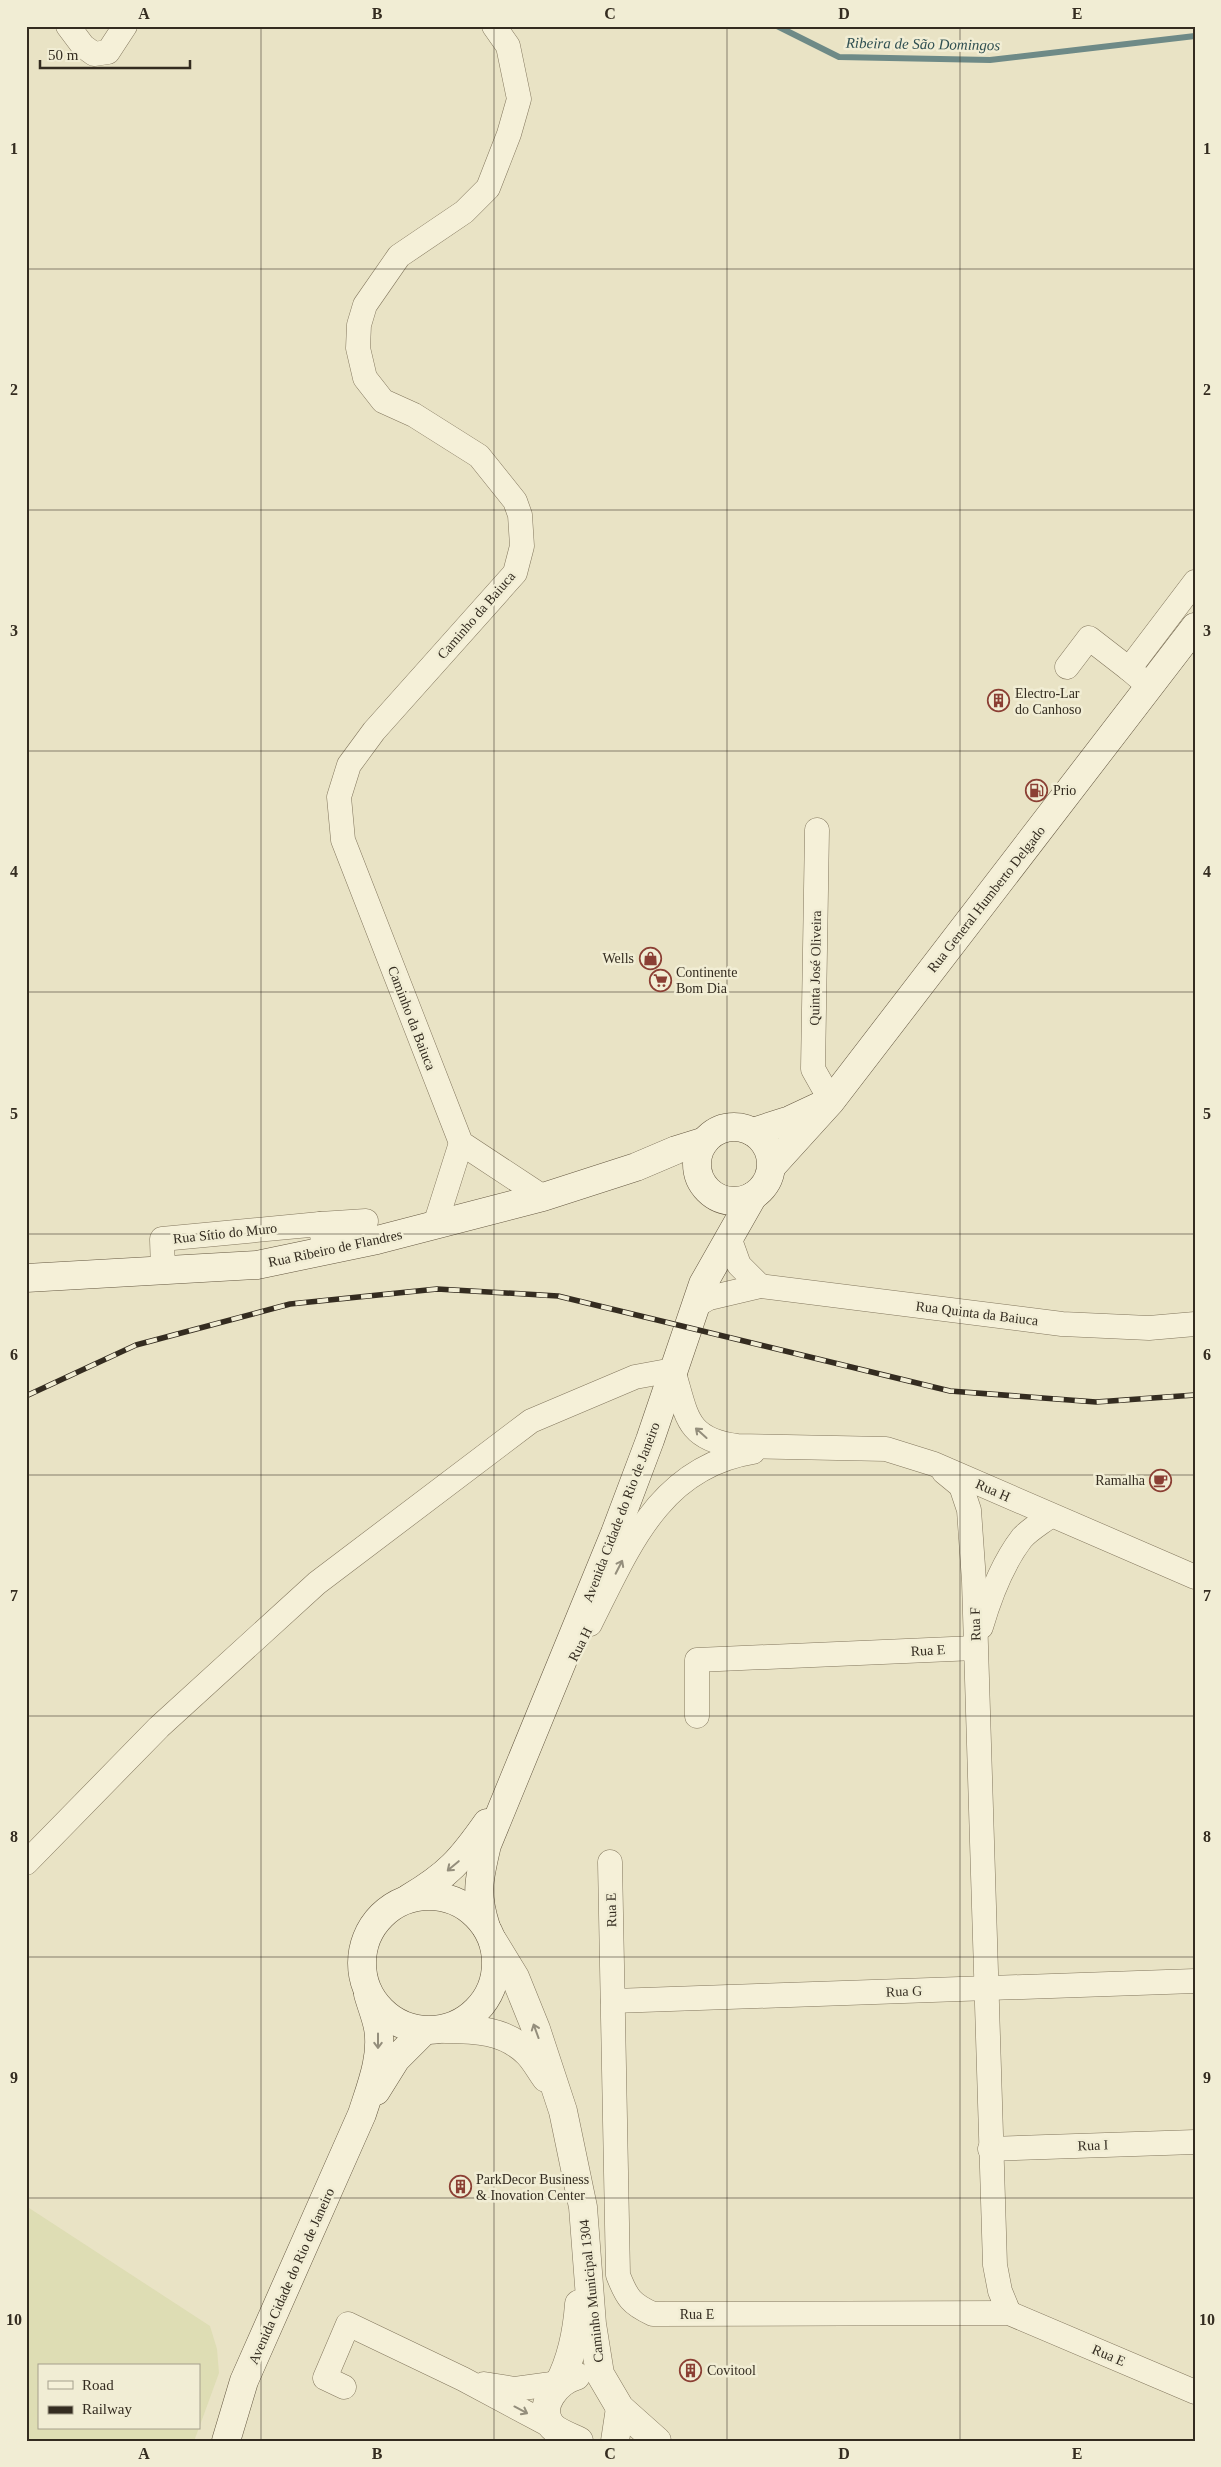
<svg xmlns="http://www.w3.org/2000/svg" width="1221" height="2467" viewBox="0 0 1221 2467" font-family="'Times New Roman',serif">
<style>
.farmland{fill:#deddb4}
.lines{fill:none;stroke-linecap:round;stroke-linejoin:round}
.stream{stroke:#6e8a87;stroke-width:6}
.minor-casing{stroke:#82765d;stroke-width:25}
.tertiary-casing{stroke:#82765d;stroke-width:29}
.secondary-casing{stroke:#645740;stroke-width:29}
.minor{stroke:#f5f0d8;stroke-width:24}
.tertiary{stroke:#f5f0d8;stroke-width:28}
.secondary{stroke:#f5f0d8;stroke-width:28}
.rail-casing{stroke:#342c20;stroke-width:5.5}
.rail{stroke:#f1edd4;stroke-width:4;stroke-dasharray:11;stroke-linecap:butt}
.oneway{stroke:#948e7c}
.grid{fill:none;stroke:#342c20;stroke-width:1;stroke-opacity:0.55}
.labels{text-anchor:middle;stroke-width:5;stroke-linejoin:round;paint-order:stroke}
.street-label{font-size:14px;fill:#342c20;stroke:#f1edd4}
.poi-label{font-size:14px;fill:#342c20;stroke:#f1edd4;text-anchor:start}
.water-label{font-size:15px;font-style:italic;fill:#305052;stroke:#f1edd4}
.neatline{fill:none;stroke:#342c20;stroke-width:2}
.grid-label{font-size:16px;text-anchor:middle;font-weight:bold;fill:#342c20}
</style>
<rect width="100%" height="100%" fill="#e9e3c5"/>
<path class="farmland" d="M26,2206L210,2326L217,2349L219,2373L199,2428V2366H39V2428H199L194,2441H26Z"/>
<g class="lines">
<path class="stream" d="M777,26L839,57L990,60L1195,36"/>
<defs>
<g id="minor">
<path d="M68,26L83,46L94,54L108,52L125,26"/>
<path d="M494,26L508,46L519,99L509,134L488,188L464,212L399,256L365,305L359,325L358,348L365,378L383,401L414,415L479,456L515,501L520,515L522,546L515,573L374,731L349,765L339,797L343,840L461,1143L543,1197"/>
<path d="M1067,667L1089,638L1129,669"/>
<path d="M1149,686L1129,669L1195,582"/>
<path d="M817,830L813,1069L831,1101"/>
<path d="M320,1224L366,1221"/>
<path d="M435,1225L461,1143"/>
<path d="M729,1237L739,1265L760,1286"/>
<path d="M163,1271L162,1239L320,1224L325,1251"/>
<path d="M695,1306L709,1298L760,1286L1062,1324L1149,1328L1195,1324"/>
<path d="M944,1472L961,1486L969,1510L974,1581L995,2265L1000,2291L1009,2313"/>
<path d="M590,1624C628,1549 659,1467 753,1452"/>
<path d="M981,1627C990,1596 1002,1564 1022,1538C1029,1530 1041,1523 1050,1516"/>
<path d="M697,1716V1660L975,1648"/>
<path d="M610,1862L618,2275C627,2298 631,2304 653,2314L1009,2313L1195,2392"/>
<path d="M26,1863L159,1727L317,1583L531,1421L635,1377L673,1370C687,1415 685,1439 737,1446L886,1449L934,1464L1195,1577"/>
<path d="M613,2001L1195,1981"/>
<path d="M990,2149L1195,2142"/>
<path d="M484,2384L515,2389L559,2383"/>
<path d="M344,2387L325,2378L348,2324L463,2379L551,2426"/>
</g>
<g id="tertiary">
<path d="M493,1941L515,1977L536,2029L563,2111L583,2207L592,2324L600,2374L620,2408L657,2441"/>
<path d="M445,2029C475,2029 505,2030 528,2053C535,2060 540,2070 546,2078"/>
<path d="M576,2376C558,2380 536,2407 551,2425C556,2432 571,2437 579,2441"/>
<path d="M559,2383C572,2358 577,2332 579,2304"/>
<path d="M615,2441L620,2408"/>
</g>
<g id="secondary">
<circle cx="734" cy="1164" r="37"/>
<path d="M753,1132L790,1120L820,1106"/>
<path d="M772,1166L831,1101L1195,627"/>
<path d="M26,1278L257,1265L377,1240L543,1197L636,1167L676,1150L705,1141"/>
<circle cx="429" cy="1963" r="67"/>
<path d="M409,1898C448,1875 461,1860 487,1823"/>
<path d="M486,1927C475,1893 479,1879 487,1845L615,1533L650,1440L703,1284L753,1196"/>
<path d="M376,2091L396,2059L424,2031"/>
<path d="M226,2441L244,2381L362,2114C371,2086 383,2057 378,2028C376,2017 371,2005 368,1994"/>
</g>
</defs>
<use href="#minor" class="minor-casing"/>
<use href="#tertiary" class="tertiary-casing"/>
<use href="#secondary" class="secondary-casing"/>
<use href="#minor" class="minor"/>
<use href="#tertiary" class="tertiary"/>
<use href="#secondary" class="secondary"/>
<defs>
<path id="rail" d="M26,1396L136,1345L290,1304L437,1289L558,1296L950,1391L1096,1402L1195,1395"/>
</defs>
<use href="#rail" class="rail-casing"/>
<use href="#rail" class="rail"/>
</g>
<defs><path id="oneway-shaft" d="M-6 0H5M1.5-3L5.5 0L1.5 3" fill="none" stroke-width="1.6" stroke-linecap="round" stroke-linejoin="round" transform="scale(1.25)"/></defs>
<g class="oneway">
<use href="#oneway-shaft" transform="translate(701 1433) rotate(-138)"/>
<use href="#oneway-shaft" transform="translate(619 1567) rotate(-63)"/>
<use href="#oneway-shaft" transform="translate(453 1866) rotate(140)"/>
<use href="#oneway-shaft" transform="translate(536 2031) rotate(-110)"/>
<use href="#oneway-shaft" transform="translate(378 2041) rotate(90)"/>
<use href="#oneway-shaft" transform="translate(521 2410) rotate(28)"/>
</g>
<path class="grid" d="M261,26V2441M494,26V2441M727,26V2441M960,26V2441M26,269H1195M26,510H1195M26,751H1195M26,992H1195M26,1234H1195M26,1475H1195M26,1716H1195M26,1957H1195M26,2198H1195"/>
<defs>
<symbol id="building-ring" viewBox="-11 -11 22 22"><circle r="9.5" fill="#f1edd4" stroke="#8b3f34" stroke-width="1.5"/><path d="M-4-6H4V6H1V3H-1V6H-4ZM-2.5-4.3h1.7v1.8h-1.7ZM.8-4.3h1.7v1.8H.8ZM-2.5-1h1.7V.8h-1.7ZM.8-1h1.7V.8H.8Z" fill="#8b3f34"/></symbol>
<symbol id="fuel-ring" viewBox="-11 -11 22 22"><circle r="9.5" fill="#f1edd4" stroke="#8b3f34" stroke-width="1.5"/><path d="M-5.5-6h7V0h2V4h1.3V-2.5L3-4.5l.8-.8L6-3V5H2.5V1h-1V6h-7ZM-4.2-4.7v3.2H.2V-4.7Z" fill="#8b3f34"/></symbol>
<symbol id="shop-ring" viewBox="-11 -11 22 22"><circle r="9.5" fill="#f1edd4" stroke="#8b3f34" stroke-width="1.5"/><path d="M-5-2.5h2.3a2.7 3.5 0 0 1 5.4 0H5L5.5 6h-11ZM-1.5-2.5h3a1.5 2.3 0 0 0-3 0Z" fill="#8b3f34"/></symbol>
<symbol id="supermarket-ring" viewBox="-11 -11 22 22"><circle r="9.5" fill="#f1edd4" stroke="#8b3f34" stroke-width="1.5"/><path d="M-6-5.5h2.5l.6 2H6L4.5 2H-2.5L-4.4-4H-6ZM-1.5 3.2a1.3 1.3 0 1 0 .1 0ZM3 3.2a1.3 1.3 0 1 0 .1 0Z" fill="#8b3f34"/></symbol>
<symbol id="cafe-ring" viewBox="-11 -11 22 22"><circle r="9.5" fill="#f1edd4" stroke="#8b3f34" stroke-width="1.5"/><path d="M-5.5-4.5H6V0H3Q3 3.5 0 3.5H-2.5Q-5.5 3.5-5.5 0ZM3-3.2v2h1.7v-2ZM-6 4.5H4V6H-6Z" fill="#8b3f34"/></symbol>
</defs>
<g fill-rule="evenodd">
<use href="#building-ring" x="986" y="688" width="25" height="25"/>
<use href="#fuel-ring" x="1024" y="778" width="25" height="25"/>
<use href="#shop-ring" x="638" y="946" width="25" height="25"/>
<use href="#supermarket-ring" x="648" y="968" width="25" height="25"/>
<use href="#cafe-ring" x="1148" y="1468" width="25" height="25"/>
<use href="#building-ring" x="448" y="2174" width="25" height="25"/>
<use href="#building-ring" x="678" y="2358" width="25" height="25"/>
</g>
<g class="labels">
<g class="street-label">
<text transform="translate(476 615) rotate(-49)" y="5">Caminho da Baiuca</text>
<text transform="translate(986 899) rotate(-52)" y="5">Rua General Humberto Delgado</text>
<text transform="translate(815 968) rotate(-89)" y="5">Quinta José Oliveira</text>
<text transform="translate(412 1018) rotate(69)" y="5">Caminho da Baiuca</text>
<text transform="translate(225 1233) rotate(-6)" y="5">Rua Sítio do Muro</text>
<text transform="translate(335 1248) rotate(-12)" y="5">Rua Ribeiro de Flandres</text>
<text transform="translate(977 1313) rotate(7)" y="5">Rua Quinta da Baiuca</text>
<text transform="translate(993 1490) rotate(24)" y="5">Rua H</text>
<text transform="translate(621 1512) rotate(-69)" y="5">Avenida Cidade do Rio de Janeiro</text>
<text transform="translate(975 1624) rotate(-92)" y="5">Rua F</text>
<text transform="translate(580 1644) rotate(-63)" y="5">Rua H</text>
<text transform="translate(928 1650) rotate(-3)" y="5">Rua E</text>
<text transform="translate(611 1910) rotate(-91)" y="5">Rua E</text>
<text transform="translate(904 1991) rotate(-2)" y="5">Rua G</text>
<text transform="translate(1093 2145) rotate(-2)" y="5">Rua I</text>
<text transform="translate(291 2276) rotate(-66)" y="5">Avenida Cidade do Rio de Janeiro</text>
<text transform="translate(591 2291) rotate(-96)" y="5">Caminho Municipal 1304</text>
<text x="697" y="2319">Rua E</text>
<text transform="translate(1109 2355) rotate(23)" y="5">Rua E</text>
</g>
<g class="poi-label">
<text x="1015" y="698">Electro-Lar<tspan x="1015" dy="16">do Canhoso</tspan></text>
<text x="1053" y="795">Prio</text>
<text x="634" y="963" text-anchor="end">Wells</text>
<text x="676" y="977">Continente<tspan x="676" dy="16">Bom Dia</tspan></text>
<text x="1145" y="1485" text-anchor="end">Ramalha</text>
<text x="476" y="2184">ParkDecor Business<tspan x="476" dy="16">&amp; Inovation Center</tspan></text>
<text x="707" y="2375">Covitool</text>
</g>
<g class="water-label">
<text transform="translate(923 44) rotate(1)" y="5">Ribeira de São Domingos</text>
</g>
</g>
<rect width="1221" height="2467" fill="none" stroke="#f1edd4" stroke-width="55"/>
<rect x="38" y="2364" width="162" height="65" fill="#f1edd4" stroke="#a5a08c"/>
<rect x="48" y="2381" width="25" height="8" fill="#f5f0d8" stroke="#a5a08c"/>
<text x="82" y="2390" font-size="15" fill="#342c20">Road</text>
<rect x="48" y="2406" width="25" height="8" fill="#342c20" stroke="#a5a08c"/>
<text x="82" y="2414" font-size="15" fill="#342c20">Railway</text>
<path d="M40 60v8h150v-8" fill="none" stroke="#342c20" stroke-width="2.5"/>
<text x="48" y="60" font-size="15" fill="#342c20" stroke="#f1edd4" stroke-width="4" paint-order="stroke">50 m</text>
<rect x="28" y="28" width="1166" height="2412" class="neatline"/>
<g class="grid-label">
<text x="144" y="19">A</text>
<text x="377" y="19">B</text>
<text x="610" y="19">C</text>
<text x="844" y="19">D</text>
<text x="1077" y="19">E</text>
<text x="14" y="154">1</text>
<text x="1207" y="154">1</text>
<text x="14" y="395">2</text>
<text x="1207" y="395">2</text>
<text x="14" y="636">3</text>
<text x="1207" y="636">3</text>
<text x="14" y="877">4</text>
<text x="1207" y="877">4</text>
<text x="14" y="1119">5</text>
<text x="1207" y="1119">5</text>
<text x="14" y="1360">6</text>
<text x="1207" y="1360">6</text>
<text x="14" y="1601">7</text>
<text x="1207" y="1601">7</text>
<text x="14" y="1842">8</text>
<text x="1207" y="1842">8</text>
<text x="14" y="2083">9</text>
<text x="1207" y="2083">9</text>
<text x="14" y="2325">10</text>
<text x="1207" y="2325">10</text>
<text x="144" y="2459">A</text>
<text x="377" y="2459">B</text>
<text x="610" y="2459">C</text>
<text x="844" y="2459">D</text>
<text x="1077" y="2459">E</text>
</g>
</svg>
